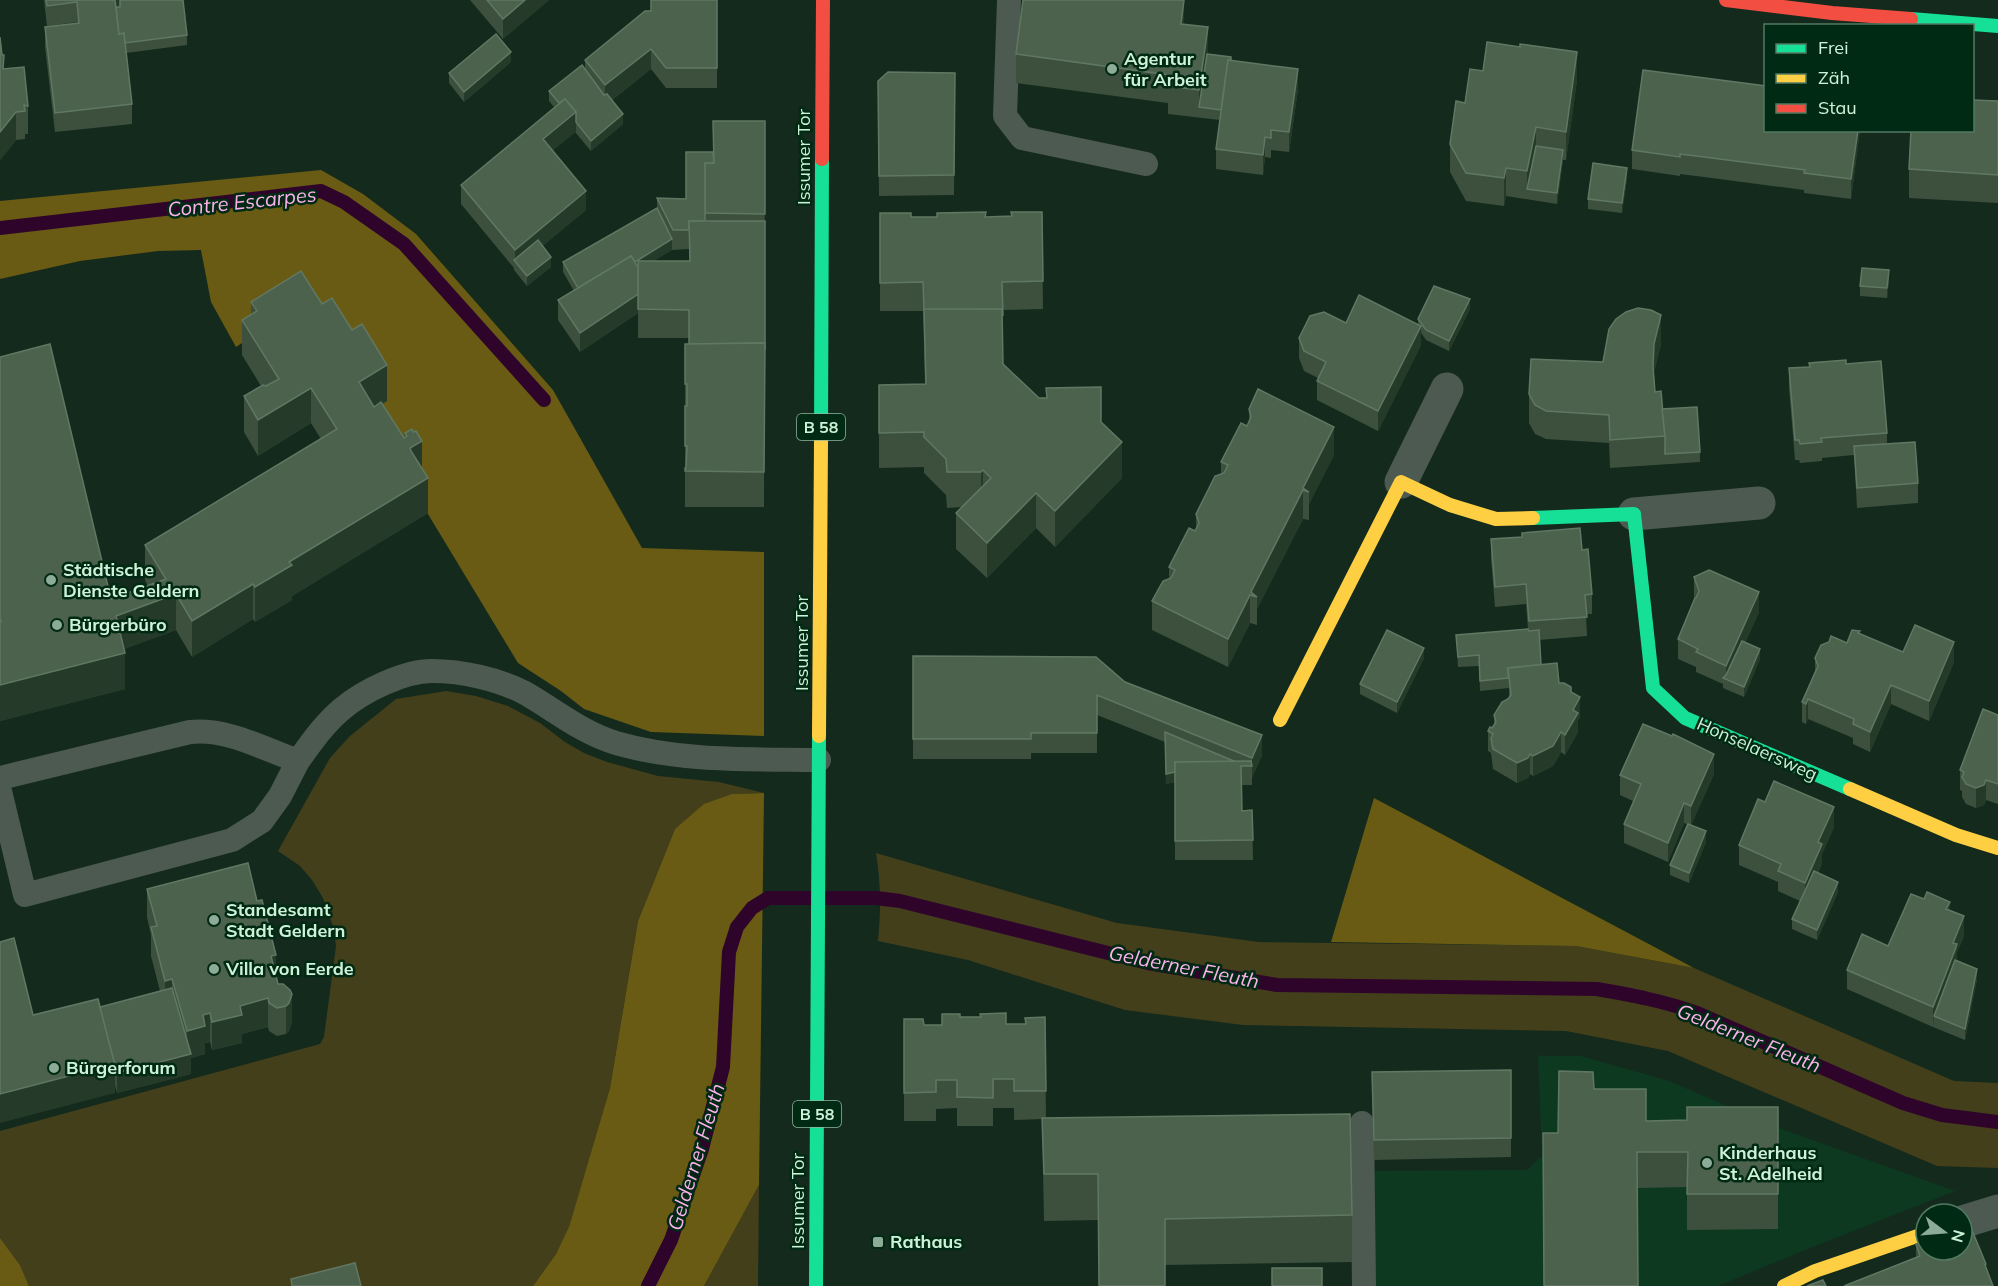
<svg xmlns="http://www.w3.org/2000/svg" width="1998" height="1286" viewBox="0 0 1998 1286" font-family="Mulish,sans-serif">
<style>
.built{fill:#0d3920}
.green{fill:#443f1b}
.forest{fill:#695b13}
.lines{fill:none;stroke-linecap:round;stroke-linejoin:round}
.stream{stroke:#2f042b;stroke-width:14}
.lane{stroke:#4d5a52;stroke-width:24}
.street{stroke:#4d5a52;stroke-width:33}
.fast{stroke:#16e098;stroke-width:14}
.slow{stroke:#ffcf43;stroke-width:14}
.jam{stroke:#f24e42;stroke-width:14}
.wall{fill:#3c503d;fill-rule:evenodd}
.shaded-wall{fill:#253a29}
.building{fill:#4c624d;stroke:#607863;stroke-width:1.5}
.poi-dot{fill:#8dac97;stroke:#002a13;stroke-width:2}
.labels{text-anchor:middle;stroke-width:5;stroke-linejoin:round;paint-order:stroke}
.shield{fill:#002a13;stroke:#90b69d;stroke-width:1.5}
.shield-label{font-size:16px;font-weight:bold;fill:#cef2d8}
.poi-label{font-size:18px;font-weight:bold;fill:#cef2d8;stroke:#002a13;text-anchor:start}
.street-label{font-size:18px;fill:#cef2d8;stroke:#002a13}
.water-label{font-size:20px;font-style:italic;fill:#fdb2ed;stroke:#002a13}
</style>
<rect width="100%" height="100%" fill="#142a1d"/>
<path class="built" d="M1538,1054L1541,1056H1581L1669,1081L1776,1127L1955,1191L1805,1250L1718,1286H1374L1373,1171L1527,1170L1542,1156Z"/>
<g class="green">
<path d="M446,691L476,696L508,706L540,723L565,742L584,753L607,762L658,776L719,782L764,793L732,794L675,829L638,921L610,1088L569,1228L556,1254L533,1286H29L20,1265L0,1238V1131L320,1044L324,1037L336,946L333,926L323,898L312,880L300,866L278,851L330,758L350,736L396,699Z"/>
<path d="M876,853L1117,923L1259,942L1576,946L1694,968L1954,1081L1998,1083V1168L1937,1166L1668,1051L1566,1031L1243,1025L1125,1010L968,960L878,941C881,912 881,882 876,853Z"/>
<path d="M759,1185L758,1286H704Z"/>
</g>
<g class="forest">
<path d="M321,170L363,194L416,234L553,390L642,548L764,552V736L651,732L584,709L561,691L518,663L382,438L251,337L236,347L211,302L201,250L158,251L80,261L0,279V201Z"/>
<path d="M764,793L759,1185L704,1286H533L556,1254L569,1227L610,1088L638,921L675,829L704,804L732,794Z"/>
<path d="M1374,798L1694,968L1576,946L1331,942Z"/>
<path d="M0,1238L20,1265L29,1286H0Z"/>
</g>
<g class="lines">
<g class="stream">
<path d="M0,228L321,191L344,202L404,244L544,400"/>
<path d="M648,1286L671,1240L702,1149L723,1067L729,952L737,927L752,908L768,898H876L900,901L1148,963L1277,985L1597,989C1631,995 1664,1001 1697,1013L1903,1103L1942,1115L1998,1122"/>
</g>
<g class="lane">
<path d="M1009,0L1005,116L1022,138L1146,164"/>
<path d="M298,761C311,743 324,724 342,709C363,691 404,671 432,671C462,671 498,679 525,693C555,710 582,733 616,743C681,762 752,759 819,760"/>
<path d="M0,778L190,732C227,728 264,749 298,761L280,796L262,821L232,840L25,895L0,791"/>
<path d="M1362,1123L1364,1286"/>
</g>
<g class="street">
<path d="M1401,482L1447,389"/>
<path d="M1634,514L1759,503"/>
<path d="M1962,1222L1998,1211"/>
</g>
<g class="fast">
<path d="M1911,19L1998,26"/>
<path d="M821,441L822,159"/>
<path d="M1533,518L1634,514L1653,688L1685,718L1850,789"/>
<path d="M816,1286L819,736"/>
</g>
<g class="slow">
<path d="M1280,720L1401,482L1450,505L1496,519L1533,518"/>
<path d="M819,736L821,441"/>
<path d="M1850,789L1956,835L1998,848"/>
<path d="M1784,1286L1815,1271L1926,1233"/>
</g>
<g class="jam">
<path d="M1726,0L1832,13L1911,19"/>
<path d="M822,159L823,0"/>
</g>
</g>
<g class="wall">
<path d="M44,0H183L187,35V45L126,53L132,104V124L55,132L45,47V27L77,24V22L47,26Z"/>
<path d="M470,0H549L503,39Z"/>
<path d="M717,0V88H666L651,69L612,100L623,124L591,151L575,132L553,150L586,210L542,246L551,267L527,286L514,270V268L461,204V185L554,107L549,101V91L585,69V60L651,11Z"/>
<path d="M1184,24L1208,54L1231,60L1298,89L1289,152L1271,150V158L1265,157L1263,175L1216,169V149L1220,120L1168,114V103L1016,83V54Z"/>
<path d="M0,37L4,69L28,106V134H25V139L16,140L0,160Z"/>
<path d="M511,62L464,102L449,83V73Z"/>
<path d="M1483,71L1577,80L1566,160H1563L1557,204L1506,196L1504,206L1466,201L1450,172V144L1465,103Z"/>
<path d="M955,73L954,195L879,196L878,81Z"/>
<path d="M1998,101V203L1909,198V169Z"/>
<path d="M765,121L764,507H685V344H689V338H638V313L580,352L558,320V300L574,291L563,272V262L657,208V198L686,199L713,152ZM689,249V261H653L672,250Z"/>
<path d="M1860,130L1851,199L1804,193V190L1704,177L1680,174V176L1632,169V150Z"/>
<path d="M1627,178L1622,213L1588,209V199Z"/>
<path d="M1042,212L1043,309L1003,310V364L1039,398L1101,422L1122,478L1055,547L1036,528L987,578L956,549V513L962,507L947,508L946,495L924,473V467L879,468V385L925,384L923,311H880V213L911,217H986L1011,216Z"/>
<path d="M1889,280L1887,298L1860,296V286Z"/>
<path d="M251,302L322,304L387,401L382,404L404,438L405,433L422,468L428,513L292,596V600L255,622L253,619L192,657L176,630L124,649L125,689L0,721V357L111,599L148,586L145,580V545L321,439L311,423L258,456L244,432V396L261,386L242,355V320L251,315Z"/>
<path d="M1470,309L1449,351L1426,340L1421,333V345L1378,431L1317,400V381L1318,378L1304,371L1299,358V338L1346,323L1418,324V319Z"/>
<path d="M1661,344L1654,372L1655,392L1662,409L1700,452V462L1610,468L1609,443L1546,439L1535,434L1529,423V394L1603,362Z"/>
<path d="M1809,363L1846,364L1887,433V444L1918,483V503L1857,508L1854,455L1822,458V461L1800,463L1799,460H1795L1789,388V368L1809,367Z"/>
<path d="M1249,409L1334,455L1309,504V520L1303,519L1257,609V625L1250,623L1228,667L1152,630V601L1169,579V567L1196,528V514L1221,474V462L1247,426L1249,423Z"/>
<path d="M1491,539L1582,550L1592,594V614H1586L1587,636L1539,640L1541,665L1559,683L1571,692L1580,717L1578,721V732L1565,755L1561,752L1553,766L1533,776L1530,774L1528,778L1517,783L1493,769L1491,753L1488,751V731L1492,728L1494,726V715L1509,697V688L1480,691L1479,666L1458,667L1456,635L1528,629L1526,604L1495,607L1491,559Z"/>
<path d="M1694,577L1759,612L1745,643L1760,659L1744,697L1723,688V684L1696,672V667L1678,659V639L1694,599Z"/>
<path d="M1860,634L1903,652L1954,662L1929,721L1891,704L1870,752L1853,744V738L1808,719L1806,724L1802,722V702L1815,672V658L1847,643Z"/>
<path d="M913,656L1125,682L1262,755L1252,778V785H1242V811L1252,810L1253,860H1175V782L1166,784L1165,742L1097,715V753H1031V759H913Z"/>
<path d="M1424,658L1397,713L1360,694V684Z"/>
<path d="M1998,715V804L1986,800L1984,805L1976,808L1966,804L1962,797V791L1960,790V770Z"/>
<path d="M1714,774L1691,825L1706,842L1689,883L1670,875V865L1687,824L1684,823L1668,862L1624,843V824L1633,801L1620,795V775Z"/>
<path d="M1834,827L1822,854V863L1818,873L1838,892L1817,940L1792,929V919L1800,901L1778,891V882L1739,865V845Z"/>
<path d="M147,889L276,977L292,1022L289,1031L286,1034L277,1036L269,1031L268,1027L242,1034V1043L212,1050L210,1042L205,1043V1054L191,1058V1074L117,1093L115,1085V1093L100,1007L160,991L151,956V935L147,917Z"/>
<path d="M1950,911L1964,936L1957,952V961L1977,979L1965,1040L1933,1027L1847,989V970Z"/>
<path d="M980,1014L1006,1024H1025V1018L1045,1017L1046,1118L1352,1215V1262L1165,1265L1098,1220L1044,1221L1042,1119L1014,1120V1108H993V1126H957V1108L936,1109V1121H904V1019L924,1025H942L960,1017H980Z"/>
<path d="M1511,1070V1157L1374,1160L1372,1092Z"/>
<path d="M1594,1089L1646,1121L1687,1120L1778,1107V1229L1687,1230V1187L1637,1188L1558,1133Z"/>
<path d="M1916,1244L1986,1269L1916,1258Z"/>
</g>
<g class="shaded-wall">
<path d="M115,0H120V17H116Z"/>
<path d="M525,0H549L503,39V19Z"/>
<path d="M1184,0V28L1181,24Z"/>
<path d="M1208,27V55L1199,107V118V90Z"/>
<path d="M651,49V69L605,105V85Z"/>
<path d="M511,52V62L464,102V92Z"/>
<path d="M1577,52V80L1566,160V132Z"/>
<path d="M1298,69V89L1289,152V132Z"/>
<path d="M16,112V140L0,160V132Z"/>
<path d="M576,112V132L543,158V139Z"/>
<path d="M623,114V124L591,151V141Z"/>
<path d="M1536,127V156L1527,189V171Z"/>
<path d="M1858,130H1860L1851,199V179Z"/>
<path d="M1265,137V157L1263,175V155Z"/>
<path d="M1563,150V160L1557,204V193Z"/>
<path d="M1506,168V196L1504,206V178Z"/>
<path d="M1627,168V178L1622,213V203Z"/>
<path d="M586,191V210L519,266L515,261V250Z"/>
<path d="M672,239V250L582,305V294Z"/>
<path d="M551,257V267L527,286V276Z"/>
<path d="M1889,270V280L1887,298V288Z"/>
<path d="M638,294V313L580,352V333Z"/>
<path d="M1470,299V309L1449,351V341Z"/>
<path d="M1661,315V344L1654,372L1653,367L1654,344Z"/>
<path d="M1421,326V345L1378,431V411Z"/>
<path d="M387,365V401L359,418V382Z"/>
<path d="M311,388V423L258,456V420Z"/>
<path d="M1334,427V455L1309,504V492L1303,488Z"/>
<path d="M422,441V476L410,483V448Z"/>
<path d="M1122,442V478L1055,547V511Z"/>
<path d="M983,470V506L981,507V472Z"/>
<path d="M428,478V513L292,596V600L255,622V587L289,562Z"/>
<path d="M1303,490V519L1257,609V597L1251,592Z"/>
<path d="M1036,493V528L987,578V543Z"/>
<path d="M253,584V619L192,657V621Z"/>
<path d="M1759,592V612L1728,681L1726,680V666Z"/>
<path d="M176,594V630L116,652V616Z"/>
<path d="M1250,595V623L1228,667V639Z"/>
<path d="M1954,642V662L1929,721V701Z"/>
<path d="M1424,648V658L1397,713V702Z"/>
<path d="M1760,649V659L1744,697V687Z"/>
<path d="M125,653V689L0,721V685Z"/>
<path d="M1891,685V704L1870,752V732Z"/>
<path d="M1580,697V717L1578,721V732L1565,755V735L1573,710Z"/>
<path d="M1808,699V719L1806,724V704Z"/>
<path d="M1561,732V752L1553,766L1533,776V756Z"/>
<path d="M1262,735V755L1252,778V758Z"/>
<path d="M1530,754V774L1528,778L1517,783V763Z"/>
<path d="M1714,754V774L1691,826V806Z"/>
<path d="M1174,772V782L1166,784V774Z"/>
<path d="M1986,780V800L1984,805L1976,808V788Z"/>
<path d="M1684,803V823L1668,862V843Z"/>
<path d="M1834,807V827L1822,854V863L1805,902V883L1818,842Z"/>
<path d="M1706,831V842L1689,883V873Z"/>
<path d="M1838,882V892L1817,940V930Z"/>
<path d="M1950,902V921L1946,909Z"/>
<path d="M1964,916V936L1957,952V964L1934,1016L1933,1027V1007L1953,943Z"/>
<path d="M276,955V983L271,956Z"/>
<path d="M1977,969V979L1965,1040V1029Z"/>
<path d="M172,979V1007L165,1009V981Z"/>
<path d="M292,994V1022L289,1031L286,1034V1006Z"/>
<path d="M268,998V1027L242,1034V1043L212,1050V1022L240,1006Z"/>
<path d="M210,1013V1042L205,1043V1054L191,1058V1074L117,1093V1073L187,1055V1031L203,1015Z"/>
<path d="M115,1064V1093L0,1123V1094Z"/>
</g>
<g class="building">
<path d="M46,0H115L119,34L124,33L132,104L55,113L45,27L79,23L77,2L47,6Z"/>
<path d="M120,0H183L187,35L125,43L124,33L119,34L116,7H120Z"/>
<path d="M487,0H525L503,19Z"/>
<path d="M651,0H717V68H666L651,49L605,85L585,60L645,11H651Z"/>
<path d="M1023,0H1184L1181,24L1208,27L1199,90L1168,86L1169,75L1016,54Z"/>
<path d="M496,34L511,52L464,92L449,73Z"/>
<path d="M0,37L2,55H4L3,69L24,67L28,106L24,105L25,111L16,112L0,132Z"/>
<path d="M1487,42L1520,47V44L1577,52L1566,132L1536,127L1527,171L1506,168L1504,178L1466,173L1450,144L1456,101L1465,103L1470,69L1483,71Z"/>
<path d="M1207,54L1231,57V60H1228L1221,110L1199,107Z"/>
<path d="M1228,60L1298,69L1289,132L1271,130V138L1265,137L1263,155L1216,149Z"/>
<path d="M582,65L604,95L607,94L623,114L591,141L576,122V112L565,99L559,103L549,91Z"/>
<path d="M1643,70L1766,86V130H1858L1851,179L1804,173L1805,170L1704,157L1680,154V157L1632,150Z"/>
<path d="M888,72L955,73L954,175L879,176L878,81Z"/>
<path d="M565,99L576,112L543,139L586,191L515,250L461,185Z"/>
<path d="M1972,100L1998,101V175L1909,169L1911,130H1972Z"/>
<path d="M713,121H765V214L705,213V163H714Z"/>
<path d="M1536,146L1563,150L1557,193L1527,189Z"/>
<path d="M686,152H713L714,163H705V221H689V230H673L657,198L686,199Z"/>
<path d="M1593,163L1627,168L1622,203L1588,199Z"/>
<path d="M657,208L672,239L635,262L631,256L578,288L563,262Z"/>
<path d="M986,212L985,217L1012,216L1011,212H1042L1043,281L1002,282L1003,316L1002,309L924,310L923,282L880,283V213H911V217H937V213Z"/>
<path d="M689,221H765V350V343L689,344V310L638,309V261H690Z"/>
<path d="M538,240L551,257L527,276L514,260Z"/>
<path d="M631,256L638,267V294L580,333L558,300Z"/>
<path d="M1862,268L1889,270L1887,288L1860,286Z"/>
<path d="M301,271L322,304L332,298L352,330L362,324L387,365L359,382L374,407L381,402L404,438L407,436L405,433L412,429L413,432L416,431L422,441L410,448L411,451L428,478L289,562L292,565L255,587L253,584L192,621L176,594L116,616L125,653L0,685V622H1L0,618V357L50,344L111,599L166,579L145,545L337,429L311,388L258,420L244,396L263,385L266,386L279,379L242,320L257,311L251,302Z"/>
<path d="M1434,286L1470,299L1449,341L1426,330L1418,319Z"/>
<path d="M1359,295L1421,326L1378,411L1317,381L1326,362L1304,351L1299,338L1310,316L1324,312L1346,323Z"/>
<path d="M1638,308L1651,310L1661,315L1654,344L1653,367L1655,392L1661,391L1665,436L1610,440L1609,415L1546,411L1535,405L1529,394L1531,359L1603,362L1609,329L1616,319L1626,312Z"/>
<path d="M924,309H1002L1003,364L1039,398H1047L1046,388L1101,387V422L1122,442L1055,511L1036,493L987,543L956,513L991,478L983,470L981,472H947L946,459L924,437V432L879,433V385L926,384Z"/>
<path d="M765,343L764,472L685,471V468H686L687,446H685V406H687V384H685V344Z"/>
<path d="M1846,360V364L1881,361L1887,433L1821,438L1822,442L1800,444L1799,440H1795L1789,368L1810,367L1809,363Z"/>
<path d="M1258,389L1334,427L1303,488L1309,492L1303,490L1251,592L1257,597L1250,595L1228,639L1152,601L1163,581L1171,578L1175,570L1169,567L1189,528L1195,531L1199,523L1196,514L1215,476L1224,473L1228,465L1221,462L1241,423L1247,426L1251,417L1249,409Z"/>
<path d="M1697,407L1700,452L1665,454V436L1662,409Z"/>
<path d="M1915,442L1918,483L1857,488L1854,446Z"/>
<path d="M1580,528L1582,550L1588,549L1592,594L1585,595L1587,617L1529,621L1526,584L1495,587L1491,539L1522,537V533Z"/>
<path d="M1709,570L1759,592L1726,666L1696,652L1698,649L1678,639L1695,598H1696L1699,591L1694,577Z"/>
<path d="M1915,625L1954,642L1929,701L1891,685L1870,732L1853,724L1854,719L1808,699L1806,704L1802,702L1818,666L1815,658L1821,645L1829,642L1831,636L1847,643L1852,630L1860,631L1858,633L1903,652Z"/>
<path d="M1528,629L1529,631L1539,630L1541,665L1508,668V678L1480,681L1479,655L1458,657L1456,635Z"/>
<path d="M1387,630L1424,648L1397,702L1360,684Z"/>
<path d="M1742,641L1760,649L1744,687L1723,678L1726,675Z"/>
<path d="M913,656L1096,657L1125,682L1262,735L1252,758L1097,695V733H1031V739H913Z"/>
<path d="M1557,663L1559,683H1564L1571,687V692L1580,697L1573,710L1578,713L1565,735L1561,732L1553,746L1533,756L1530,754L1528,758L1517,763L1493,749L1491,738L1493,734L1488,731L1490,727L1492,728L1496,722L1494,715L1502,702L1508,699L1511,695L1508,668Z"/>
<path d="M1983,709L1998,715V784L1986,780L1984,785L1976,788L1966,784L1962,777L1964,772L1960,770Z"/>
<path d="M1643,724L1672,736L1673,734L1714,754L1691,806L1684,803L1668,843L1624,824L1641,784L1620,775Z"/>
<path d="M1165,732L1236,762H1175V772L1166,774Z"/>
<path d="M1251,761L1252,766H1241L1242,811L1252,810L1253,840L1175,841V762Z"/>
<path d="M1774,781L1834,807L1818,842L1822,844L1805,883L1778,871L1781,864L1739,845L1758,799L1765,802Z"/>
<path d="M1688,824L1706,831L1689,873L1670,865Z"/>
<path d="M248,863L257,901L262,900L276,955L271,956L278,984H283L290,990L292,994L289,1003L286,1006L277,1008L269,1003L268,998L240,1006L242,1015L212,1022L210,1013L203,1015L205,1026L187,1031L172,979L165,981L151,927L157,926L147,889Z"/>
<path d="M1814,871L1838,882L1817,930L1792,919Z"/>
<path d="M1927,892L1950,902L1946,909L1964,916L1953,943L1957,944L1955,950L1933,1007L1847,970L1862,934L1888,946L1911,894L1924,899Z"/>
<path d="M14,938L33,1015L98,999L115,1064L0,1094V942Z"/>
<path d="M1955,960L1977,969L1965,1029L1934,1016Z"/>
<path d="M172,988L191,1054L117,1073L100,1007Z"/>
<path d="M1006,1013V1024H1026L1025,1018L1045,1017L1046,1091H1014V1079H993V1098L957,1097V1080H936V1092L904,1093V1019H923L924,1025H942V1014H960V1017H981L980,1014Z"/>
<path d="M1511,1070V1138L1374,1140L1372,1072Z"/>
<path d="M1559,1071L1593,1072L1594,1089H1646V1121L1687,1120V1107H1778V1194H1687L1688,1152H1637L1638,1286H1544L1543,1133H1558Z"/>
<path d="M1350,1114L1352,1215L1165,1219V1286H1099L1098,1174H1044L1042,1118Z"/>
<path d="M1969,1223L1986,1264L1985,1265L1993,1286H1844L1920,1256L1916,1244L1926,1240V1250H1962V1226Z"/>
<path d="M355,1263L361,1286H292L291,1279Z"/>
<rect x="1272" y="1268" width="50" height="18"/>
<path d="M1823,1280L1826,1286H1807Z"/>
</g>
<g class="poi-dot">
<circle cx="1112" cy="69" r="6"/>
<circle cx="51" cy="580" r="6"/>
<circle cx="57" cy="625" r="6"/>
<circle cx="214" cy="920" r="6"/>
<circle cx="214" cy="969" r="6"/>
<circle cx="54" cy="1068" r="6"/>
<circle cx="1707" cy="1163" r="6"/>
<rect x="872" y="1236" width="12" height="12" rx="3"/>
</g>
<g class="labels">
<g class="shield">
<rect x="797" y="414" width="48" height="26" rx="4.5"/>
<rect x="793" y="1101" width="48" height="26" rx="4.5"/>
</g>
<g class="shield-label">
<text x="821" y="433">B 58</text>
<text x="817" y="1120">B 58</text>
</g>
<g class="poi-label">
<text x="1124" y="65">Agentur<tspan x="1124" dy="21">für Arbeit</tspan></text>
<text x="63" y="576">Städtische<tspan x="63" dy="21">Dienste Geldern</tspan></text>
<text x="69" y="631">Bürgerbüro</text>
<text x="226" y="916">Standesamt<tspan x="226" dy="21">Stadt Geldern</tspan></text>
<text x="226" y="975">Villa von Eerde</text>
<text x="66" y="1074">Bürgerforum</text>
<text x="1719" y="1159">Kinderhaus<tspan x="1719" dy="21">St. Adelheid</tspan></text>
<text x="890" y="1248">Rathaus</text>
</g>
<g class="street-label">
<text transform="translate(804 157) rotate(-90)" y="6">Issumer Tor</text>
<text transform="translate(802 643) rotate(-90)" y="6">Issumer Tor</text>
<text transform="translate(1757 749) rotate(24)" y="6">Honselaersweg</text>
<text transform="translate(798 1201) rotate(-90)" y="6">Issumer Tor</text>
</g>
<g class="water-label">
<text transform="translate(242 202) rotate(-6)" y="7">Contre Escarpes</text>
<text transform="translate(1184 967) rotate(11)" y="7">Gelderner Fleuth</text>
<text transform="translate(1749 1038) rotate(22)" y="7">Gelderner Fleuth</text>
<text transform="translate(696 1157) rotate(-73)" y="7">Gelderner Fleuth</text>
</g>
</g>
<rect x="1764" y="24" width="210" height="108" fill="#002a13" stroke="#527a62" stroke-width="1.5"/>
<rect x="1776" y="44" width="30" height="9" fill="#16e098" stroke="#527a62" stroke-width="1.5"/>
<text x="1818" y="54" font-size="18" fill="#cef2d8">Frei</text>
<rect x="1776" y="74" width="30" height="9" fill="#ffcf43" stroke="#527a62" stroke-width="1.5"/>
<text x="1818" y="84" font-size="18" fill="#cef2d8">Zäh</text>
<rect x="1776" y="104" width="30" height="9" fill="#f24e42" stroke="#527a62" stroke-width="1.5"/>
<text x="1818" y="114" font-size="18" fill="#cef2d8">Stau</text>
<g transform="translate(1944 1232) rotate(106)"><circle r="28" fill="#002a13" stroke="#527a62" stroke-width="1.5"/>
<path d="M0-4.5L10 22L0 15L-10 22Z" fill="#8dac97"/>
<text y="-9" font-size="16" font-weight="bold" text-anchor="middle" fill="#cef2d8">N</text>
</g>
</svg>
